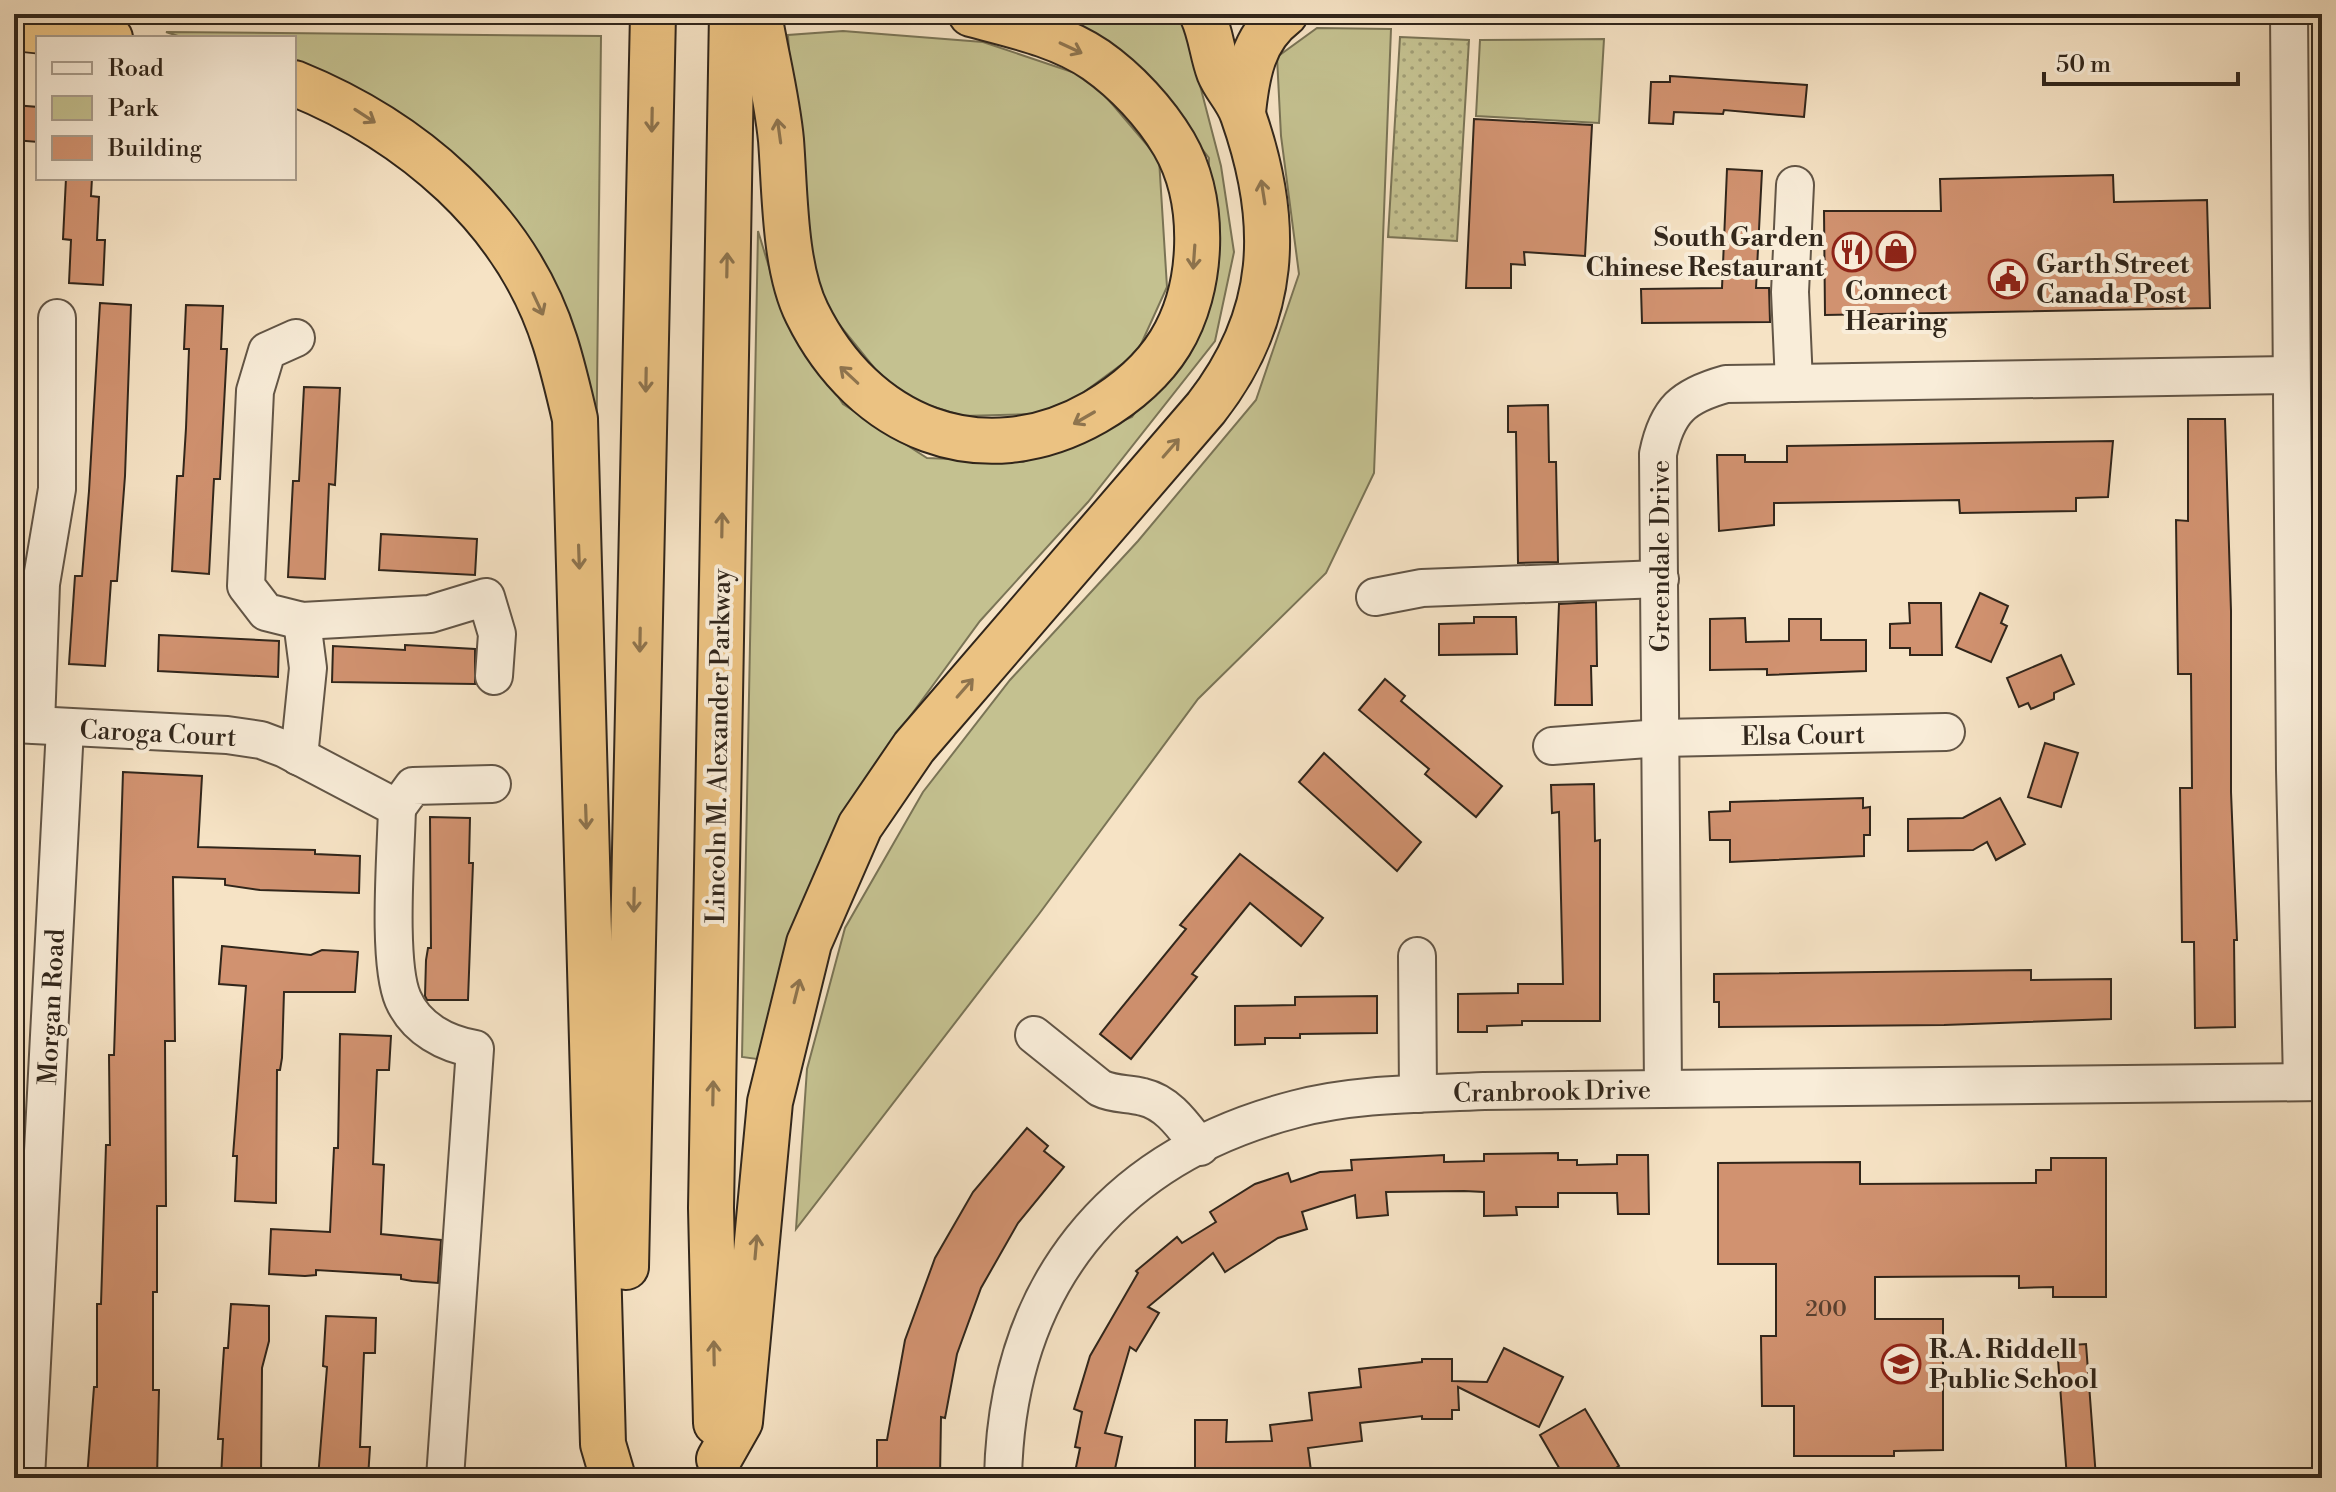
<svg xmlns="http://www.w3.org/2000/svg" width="2336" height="1492" viewBox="0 0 2336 1492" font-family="'Libre Bodoni',serif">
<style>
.green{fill:#c4c190;stroke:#7a7456;stroke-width:2}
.garden{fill:url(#garden-dots);stroke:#7a7456;stroke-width:2}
.building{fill:#d19270;stroke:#31261b;stroke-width:2}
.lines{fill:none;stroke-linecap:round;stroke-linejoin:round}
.minor-casing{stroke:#625546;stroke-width:40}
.highway-casing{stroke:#31261b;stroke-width:48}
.minor{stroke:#f9edd9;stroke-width:36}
.highway{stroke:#ebc282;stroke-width:44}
.oneway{stroke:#8e744e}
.labels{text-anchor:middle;stroke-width:8;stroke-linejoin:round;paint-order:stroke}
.number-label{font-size:22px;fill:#594130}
.poi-label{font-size:26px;font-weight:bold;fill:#31261b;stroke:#f9edd9;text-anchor:start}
.street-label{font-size:26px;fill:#31261b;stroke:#f9edd9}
</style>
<defs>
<pattern id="garden-dots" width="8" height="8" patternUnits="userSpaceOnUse" patternTransform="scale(2)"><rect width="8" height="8" fill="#c4c190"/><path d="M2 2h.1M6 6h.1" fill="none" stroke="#a09d75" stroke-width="1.8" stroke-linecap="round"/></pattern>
</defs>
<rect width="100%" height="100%" fill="#f6e3c5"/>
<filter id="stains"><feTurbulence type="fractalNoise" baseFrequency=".0025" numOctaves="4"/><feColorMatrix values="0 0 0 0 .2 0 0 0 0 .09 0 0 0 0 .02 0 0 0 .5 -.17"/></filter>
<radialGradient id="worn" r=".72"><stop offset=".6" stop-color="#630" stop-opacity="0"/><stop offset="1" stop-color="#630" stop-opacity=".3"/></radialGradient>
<g class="green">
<path d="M1074,20H1183L1221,166L1234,252L1215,341L1088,502L980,621L876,763L808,891L757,1059L742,1057L758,231L783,313L843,404L927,458L1023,462L1132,417L1207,306L1209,158L1143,72Z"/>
<path d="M1317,28L1391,29L1374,473L1326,573L1198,699L1039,914L796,1229L807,1069L845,928L923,792L1010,680L1138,541L1256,400L1299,274L1281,136L1277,57Z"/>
<path d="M843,31L983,42L1090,78L1159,159L1167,287L1137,353L1076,398L1035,414L963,416L918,402L888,385L821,302L799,209L788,35Z"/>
<path d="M166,32L601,36L596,478L525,240L294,76V38H184Z"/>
<path d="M1604,39L1599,123L1476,116L1480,40Z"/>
</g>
<path class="garden" d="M1400,37L1469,40L1457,241L1388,237Z"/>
<g class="building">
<path d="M1670,76L1807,85L1804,117L1724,110L1723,114L1674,112L1673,124L1649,123L1651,82H1670Z"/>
<path d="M14,105L38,107V142L14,140Z"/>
<path d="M1474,119L1592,125L1585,256L1524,252L1525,265L1511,264V288H1466Z"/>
<path d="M1727,169L1762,171L1756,288H1769L1770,322L1642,323L1641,289L1722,288Z"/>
<path d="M2113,175L2114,202L2207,200L2210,308L1825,315L1824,211H1941L1940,179Z"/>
<path d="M66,178H92L91,196L99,197L97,240H105L103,285L69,283L71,240L63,239Z"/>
<path d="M100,303L131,305L125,476L117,581H111L105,666L69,664L75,576H82L89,491Z"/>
<path d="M186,305L223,306L221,349H227L220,479H214L209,574L172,571L177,476H183L186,428L189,349H184Z"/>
<path d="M304,387L340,388L335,485L329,484L325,579L288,577L293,481H299Z"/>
<path d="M1548,405L1549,462H1556L1558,562L1518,563L1516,432H1508V406Z"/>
<path d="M2188,419H2225L2231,611V792L2237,940H2234L2235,1027L2195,1028L2194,942H2182L2180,788H2192L2191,674H2178L2176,520L2188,521Z"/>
<path d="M2113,441L2108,497L2076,498V511L1960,513L1959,500L1774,503V525L1719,531L1717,455H1745V462H1787V446Z"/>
<path d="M381,534L477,539L475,575L379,570Z"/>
<path d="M1980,593L2008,606L2001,623L2007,626L1991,662L1956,647Z"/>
<path d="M1596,602L1597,666H1591L1592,705H1555L1559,604Z"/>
<path d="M1909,603H1941L1942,655H1910V648H1890V624L1910,623Z"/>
<path d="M1474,617H1516L1517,654L1439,655V624L1474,623Z"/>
<path d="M1745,618L1746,642L1789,641V619H1821V640H1866V671L1767,675V669L1710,670V619Z"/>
<path d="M159,635L279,641L278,677L158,671Z"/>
<path d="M405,645L475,649V684L332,682L333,646L405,650Z"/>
<path d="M2061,655L2074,684L2054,693V699L2031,709L2028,703L2019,707L2007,678Z"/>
<path d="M1385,679L1405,696L1401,701L1502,786L1476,817L1425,774L1429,769L1359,710Z"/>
<path d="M2045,743L2078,753L2061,807L2028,797Z"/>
<path d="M1324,753L1421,842L1397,871L1299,782Z"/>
<path d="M123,772L202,776L198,847L315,850V854L360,856L359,893L260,890L225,885V879L173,877L175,1041H165L166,1206H157V1292H153V1390H159L157,1478H87L94,1387H97V1304H101L106,1145H110L109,1055H114Z"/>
<path d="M1594,784L1595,841L1600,840V1021H1522V1025L1487,1026V1032H1458V994L1518,993V984H1563L1559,812L1552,813L1551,785Z"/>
<path d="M1863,798V808L1870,807V835H1864V856L1730,862V840H1710L1709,812L1730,811V802Z"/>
<path d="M2000,798L2025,844L1996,860L1987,842L1973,850L1908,851V819L1963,818Z"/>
<path d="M430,817L470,818L469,863H473L468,1000H427L425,996L426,960L428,948H431Z"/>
<path d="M1240,854L1323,918L1301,946L1250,903L1192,974L1197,977L1131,1059L1100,1034L1186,929L1180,925Z"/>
<path d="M222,946L311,955L322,950L358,952L355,992H284L282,1058L280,1070H277L276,1203L235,1201L237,1156H233L246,986L219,984Z"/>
<path d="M2031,970V980L2111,979V1019L1944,1025L1719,1027V1002H1714V974Z"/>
<path d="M1377,996V1033L1300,1034V1038H1265V1044L1235,1045V1006L1295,1005V997Z"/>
<path d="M340,1034L391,1036L389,1070H377L373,1164L384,1165L381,1234L441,1240L438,1283L412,1281L401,1279V1275L316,1270V1275L305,1276L269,1274L271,1229L330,1232L334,1148H338Z"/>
<path d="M1027,1128L1048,1146L1044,1151L1064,1167L1018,1223L981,1288L957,1354L945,1418L941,1417L940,1478H877V1440H887L905,1340L935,1258L973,1192Z"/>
<path d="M1558,1153V1160H1577V1165L1617,1164V1155H1648L1649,1214H1618L1617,1193H1558V1207H1516L1517,1215L1484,1216V1192L1464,1191L1386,1192L1388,1215L1357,1218L1355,1195L1302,1212L1307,1229L1278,1238L1225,1272L1213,1253L1148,1307L1159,1313L1136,1351L1130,1347L1105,1433L1122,1437L1113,1478L1075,1472L1080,1448L1075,1447L1082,1412L1074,1409L1090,1356L1138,1273L1136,1271L1177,1237L1182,1243L1216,1222L1210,1212L1255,1184L1288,1173L1291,1182L1320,1172L1352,1170L1351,1160L1444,1155V1162L1484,1161V1154Z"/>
<path d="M2051,1158H2106V1297H2053V1287L2019,1288V1276L1875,1277V1319H1943V1450L1894,1451V1456H1794V1406H1762L1761,1336H1776V1264H1718V1163L1860,1162V1184L2036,1183V1170H2051Z"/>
<path d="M231,1304L269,1306V1341L262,1368L261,1478H221L223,1439H218L224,1348H228Z"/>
<path d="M326,1316L376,1318L375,1353H364L360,1447H370L368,1478H318L327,1367L323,1366Z"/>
<path d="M2086,1344L2096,1478H2067L2057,1346Z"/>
<path d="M1504,1348L1563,1377L1539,1427L1458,1387L1459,1410H1452V1419H1422V1416L1360,1423L1362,1441L1308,1448L1311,1471L1277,1475L1276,1470L1226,1469V1478H1195V1420H1227L1226,1442L1272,1441L1270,1425L1312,1420L1309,1393L1361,1387L1359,1369L1422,1362V1359H1452V1381L1487,1382Z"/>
<path d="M1585,1409L1619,1466L1599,1478H1565L1540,1435Z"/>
</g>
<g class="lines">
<defs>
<g id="minor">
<path d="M2289,14L2295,770L2302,1082"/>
<path d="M296,338L267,351L255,391L246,586L266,612L302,621L430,614L486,597L497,634L494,676"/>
<path d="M1794,383L1790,292L1795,185"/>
<path d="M1375,597L1422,588L1660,579"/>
<path d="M14,724L227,735L261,740L285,749L397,808C396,853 387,962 403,999C416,1029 446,1044 475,1049L445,1478"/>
<path d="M36,725L41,584L57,489V318"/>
<path d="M1552,746L1661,738L1946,732"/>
<path d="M299,757L308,668L302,621"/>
<path d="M397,808L413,786L492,784"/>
<path d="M1417,956L1418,1094"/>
<path d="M1034,1035L1100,1088C1114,1095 1128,1093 1143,1097C1169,1103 1184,1127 1200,1147"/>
<path d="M1663,1089L1658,454C1667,410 1683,396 1726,384L2291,375"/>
<path d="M26,1478L65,728"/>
<path d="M1003,1478C1007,1287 1110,1157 1296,1109C1356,1093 1423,1094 1484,1091L2322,1082"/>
</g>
<g id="highway">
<path d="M759,14C766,56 777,98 781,140C785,191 784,267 807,313C863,427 981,477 1095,412C1124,395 1152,372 1170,343C1204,288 1207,201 1174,144C1155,112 1126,81 1096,60C1060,35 1012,25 971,14"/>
<path d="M14,28L110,38"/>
<path d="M294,83C410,130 516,218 555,342C563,367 569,393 575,419L603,1444L613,1478"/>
<path d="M1243,112C1247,74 1253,38 1285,14"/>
<path d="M626,1267L653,14"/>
<path d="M716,1423L711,1208L732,14"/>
<path d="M719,1459L740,1422L770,1102L809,943L860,826L914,747L1206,408C1278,316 1281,223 1243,115C1238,99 1225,87 1219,72C1212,53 1211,33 1202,14"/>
</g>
</defs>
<use href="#minor" class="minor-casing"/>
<use href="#highway" class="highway-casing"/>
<use href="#minor" class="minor"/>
<use href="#highway" class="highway"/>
</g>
<defs><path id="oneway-shaft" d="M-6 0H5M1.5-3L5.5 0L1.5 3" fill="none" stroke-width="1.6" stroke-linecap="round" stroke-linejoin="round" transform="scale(2)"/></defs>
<g class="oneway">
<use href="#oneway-shaft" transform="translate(1071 48) rotate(25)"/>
<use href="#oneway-shaft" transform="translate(365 116) rotate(33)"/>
<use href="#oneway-shaft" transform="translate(652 120) rotate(91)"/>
<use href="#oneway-shaft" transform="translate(779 131) rotate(-98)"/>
<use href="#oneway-shaft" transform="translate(1263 192) rotate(-99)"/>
<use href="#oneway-shaft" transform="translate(1194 257) rotate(94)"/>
<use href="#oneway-shaft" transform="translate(727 265) rotate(-89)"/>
<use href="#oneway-shaft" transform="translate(538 304) rotate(65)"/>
<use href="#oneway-shaft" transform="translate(849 375) rotate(-137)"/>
<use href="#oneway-shaft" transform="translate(646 380) rotate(91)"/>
<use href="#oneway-shaft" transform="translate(1084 418) rotate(150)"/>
<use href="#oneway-shaft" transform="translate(1171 448) rotate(-49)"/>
<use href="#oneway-shaft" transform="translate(722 525) rotate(-89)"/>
<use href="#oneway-shaft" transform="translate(579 557) rotate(88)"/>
<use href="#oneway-shaft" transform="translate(640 640) rotate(91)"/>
<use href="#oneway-shaft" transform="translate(965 688) rotate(-49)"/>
<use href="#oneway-shaft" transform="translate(586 817) rotate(88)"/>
<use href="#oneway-shaft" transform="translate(634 900) rotate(91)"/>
<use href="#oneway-shaft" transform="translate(797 991) rotate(-76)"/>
<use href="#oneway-shaft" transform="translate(713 1093) rotate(-89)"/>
<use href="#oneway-shaft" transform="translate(756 1247) rotate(-85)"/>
<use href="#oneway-shaft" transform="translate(714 1353) rotate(-91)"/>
</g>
<defs>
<symbol id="shop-ring" viewBox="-11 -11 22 22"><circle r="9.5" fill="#f9edd9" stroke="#8f2418" stroke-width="1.5"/><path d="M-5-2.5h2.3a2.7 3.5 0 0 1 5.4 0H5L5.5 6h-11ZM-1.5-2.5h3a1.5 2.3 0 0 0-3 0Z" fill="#8f2418"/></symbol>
<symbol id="restaurant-ring" viewBox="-11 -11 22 22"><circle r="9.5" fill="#f9edd9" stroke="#8f2418" stroke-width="1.5"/><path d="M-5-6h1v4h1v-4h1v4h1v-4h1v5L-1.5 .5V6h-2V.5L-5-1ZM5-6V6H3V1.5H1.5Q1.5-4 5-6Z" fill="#8f2418"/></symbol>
<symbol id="civic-ring" viewBox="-11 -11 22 22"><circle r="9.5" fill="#f9edd9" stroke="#8f2418" stroke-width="1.5"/><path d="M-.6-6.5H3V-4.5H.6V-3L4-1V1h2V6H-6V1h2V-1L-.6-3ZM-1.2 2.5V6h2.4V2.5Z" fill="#8f2418"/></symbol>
<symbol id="school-ring" viewBox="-11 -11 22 22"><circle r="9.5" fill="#f9edd9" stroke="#8f2418" stroke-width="1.5"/><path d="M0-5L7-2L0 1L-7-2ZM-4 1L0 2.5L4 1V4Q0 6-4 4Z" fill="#8f2418"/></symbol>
</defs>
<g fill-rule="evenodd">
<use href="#shop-ring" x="1874" y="229" width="44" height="44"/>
<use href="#restaurant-ring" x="1830" y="230" width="44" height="44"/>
<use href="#civic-ring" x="1986" y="257" width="44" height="44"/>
<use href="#school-ring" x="1879" y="1342" width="44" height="44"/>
</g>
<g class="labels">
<g class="number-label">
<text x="1826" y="1316">200</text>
</g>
<g class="poi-label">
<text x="1824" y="246" text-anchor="end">South Garden<tspan x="1824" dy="30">Chinese Restaurant</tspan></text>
<text x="2036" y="273">Garth Street<tspan x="2036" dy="30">Canada Post</tspan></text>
<text x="1896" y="300" text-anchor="middle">Connect<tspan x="1896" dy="30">Hearing</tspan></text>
<text x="1929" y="1358">R.A. Riddell<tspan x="1929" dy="30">Public School</tspan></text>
</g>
<g class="street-label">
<text transform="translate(1660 556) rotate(-90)" y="9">Greendale Drive</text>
<text transform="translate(158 733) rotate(3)" y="9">Caroga Court</text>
<text transform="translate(1803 735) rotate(-1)" y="9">Elsa Court</text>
<text transform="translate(718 746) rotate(-89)" y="9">Lincoln M. Alexander Parkway</text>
<text transform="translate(51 1007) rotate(-87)" y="9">Morgan Road</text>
<text transform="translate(1552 1091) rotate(-1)" y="9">Cranbrook Drive</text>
</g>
</g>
<rect width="2336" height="1492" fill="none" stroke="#f6e3c5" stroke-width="48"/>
<rect x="16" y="16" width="2304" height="1460" fill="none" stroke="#31261b" stroke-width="4"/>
<rect x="24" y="24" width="2288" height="1444" fill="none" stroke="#31261b" stroke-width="2"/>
<rect x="36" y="36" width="260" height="144" fill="#f9edd9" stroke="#a99d8d" stroke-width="2"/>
<rect x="52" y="62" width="40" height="12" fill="#f9edd9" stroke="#a99d8d" stroke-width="2"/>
<text x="108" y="76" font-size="24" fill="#31261b">Road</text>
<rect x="52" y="96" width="40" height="24" fill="#c4c190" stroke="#a99d8d" stroke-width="2"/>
<text x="108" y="116" font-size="24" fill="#31261b">Park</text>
<rect x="52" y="136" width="40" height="24" fill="#d19270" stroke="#a99d8d" stroke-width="2"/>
<text x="108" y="156" font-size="24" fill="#31261b">Building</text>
<path d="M2044 72v12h194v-12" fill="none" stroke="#31261b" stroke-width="4"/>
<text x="2056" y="72" font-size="24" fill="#31261b" stroke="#f9edd9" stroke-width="6" paint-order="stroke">50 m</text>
<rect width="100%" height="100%" filter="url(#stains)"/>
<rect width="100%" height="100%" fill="url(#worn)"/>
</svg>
